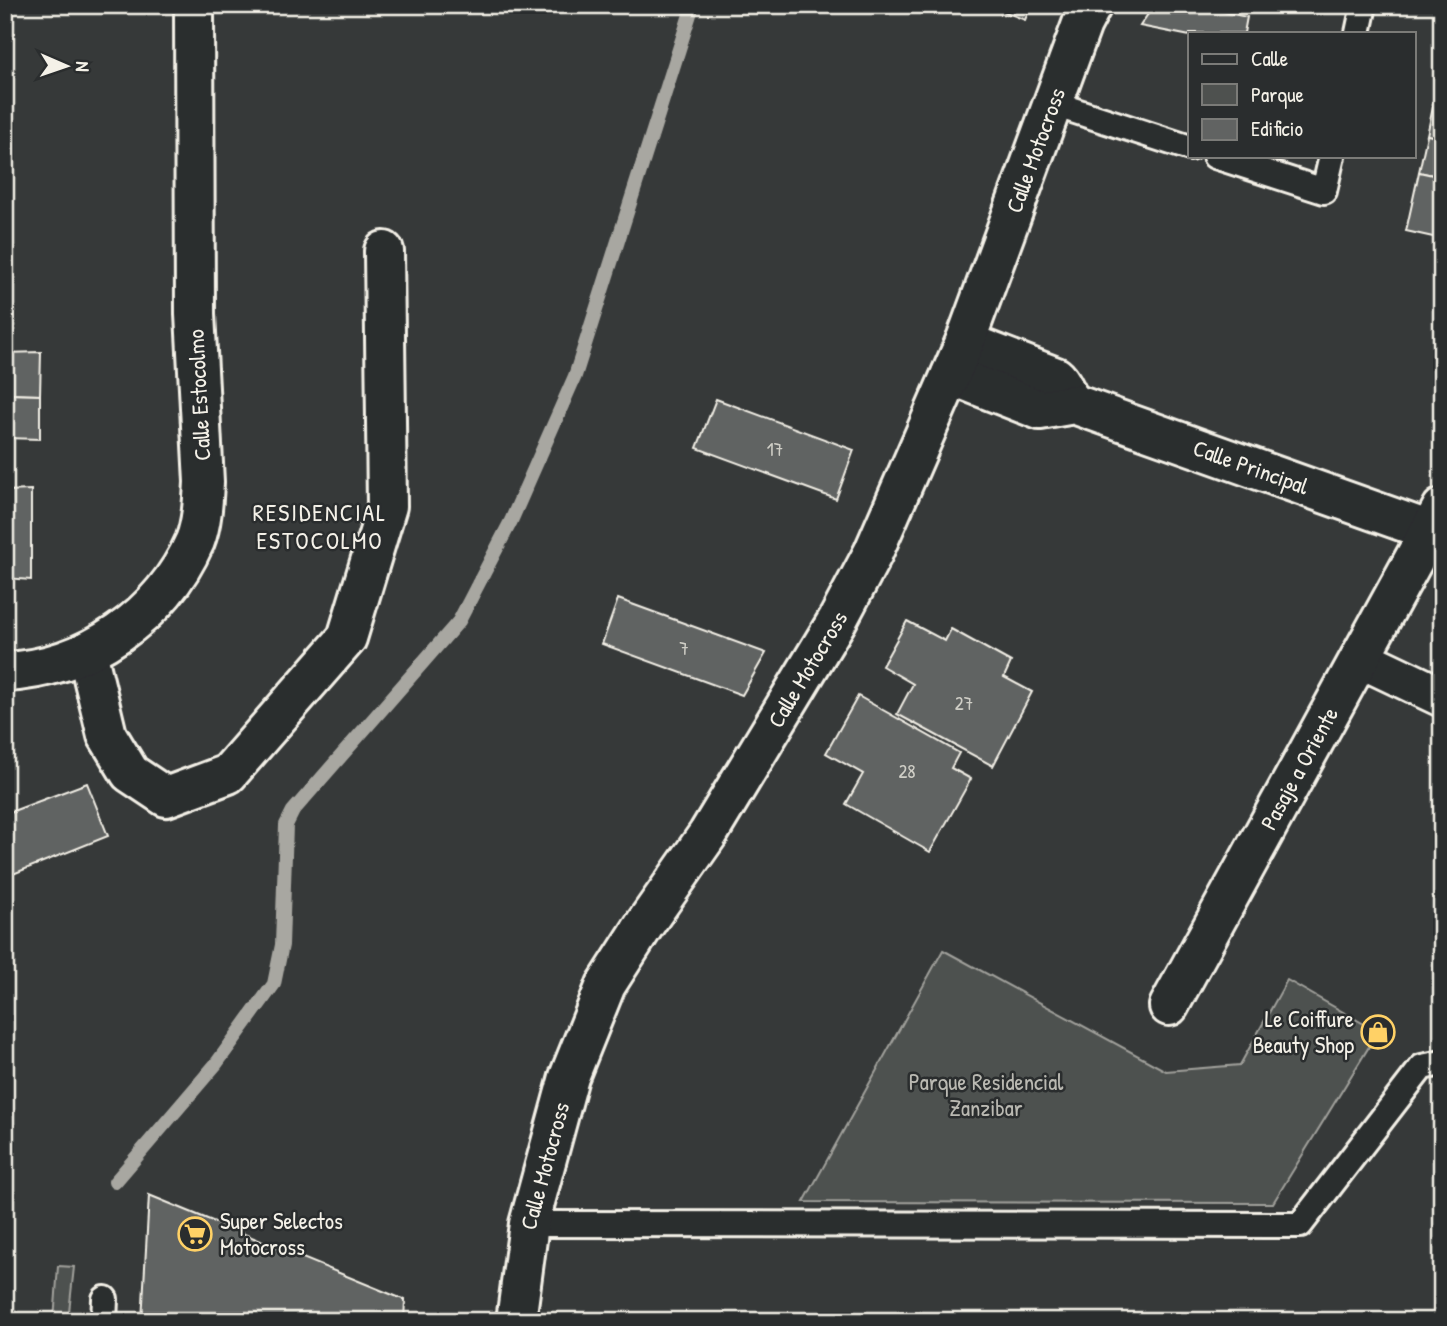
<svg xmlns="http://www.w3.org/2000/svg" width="1447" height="1326" viewBox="0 0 1447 1326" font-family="'Patrick Hand',sans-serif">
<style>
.green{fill:#4e514f;stroke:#a1a19c;stroke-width:2}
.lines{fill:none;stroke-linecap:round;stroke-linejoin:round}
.stream{stroke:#a8a7a1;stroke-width:14}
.building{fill:#616362;stroke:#f4f1e8;stroke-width:2}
.service-casing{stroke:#f4f1e8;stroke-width:30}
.minor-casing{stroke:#f4f1e8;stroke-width:44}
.service{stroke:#2a2d2e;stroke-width:24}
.minor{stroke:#2a2d2e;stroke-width:38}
.labels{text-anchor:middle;stroke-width:5;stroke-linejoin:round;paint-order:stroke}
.number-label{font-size:19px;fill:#cfcec6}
.street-label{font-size:23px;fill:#f4f1e8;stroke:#2a2d2e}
.poi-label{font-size:23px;fill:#f4f1e8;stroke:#2a2d2e;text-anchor:end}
.park-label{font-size:23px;fill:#bab9b2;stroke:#2a2d2e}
.neighbourhood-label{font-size:24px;letter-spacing:2px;fill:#f4f1e8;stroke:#2a2d2e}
</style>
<rect width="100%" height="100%" fill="#363939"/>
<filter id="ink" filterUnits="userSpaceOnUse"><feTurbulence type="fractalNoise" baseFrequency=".0143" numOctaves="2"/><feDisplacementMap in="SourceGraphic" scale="14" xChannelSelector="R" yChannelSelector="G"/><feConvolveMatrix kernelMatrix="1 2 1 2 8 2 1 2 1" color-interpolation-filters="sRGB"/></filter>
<g filter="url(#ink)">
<g class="green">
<path d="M943,950L1166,1071L1240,1065L1287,980L1378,1032L1273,1203L804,1202Z"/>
<path d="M58,1266L74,1267L68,1321H54Z"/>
</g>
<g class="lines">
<path class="stream" d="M115,1182L216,1064L274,984L282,945L286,825L293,811L459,621L511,521L575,376L693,5"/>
</g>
<g class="building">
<path d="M988,5H1031L1025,20Z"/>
<path d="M1154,5H1191L1247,17L1244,33H1190V36L1140,26Z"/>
<path d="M1442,69V100L1435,98Z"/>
<path d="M1435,98L1442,100V138L1427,135Z"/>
<path d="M1427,135L1442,138V177L1419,172Z"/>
<path d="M1419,172L1442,177V239L1406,231Z"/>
<path d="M41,352L40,395L5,394V353Z"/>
<path d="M5,394L40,395V439L5,438Z"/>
<path d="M716,399L854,450L836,499L697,448Z"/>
<path d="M31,490V580L5,578V491Z"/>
<path d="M618,599L766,653L742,695L602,644Z"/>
<path d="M907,621L945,641L951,629L1011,662L1004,677L1032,692L993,766L897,714L913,684L882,666Z"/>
<path d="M858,696L959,753L951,768L971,779L930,852L846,804L863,774L826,753Z"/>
<path d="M87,783L108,836L13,874L5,855V814Z"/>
<path d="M149,1195L405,1300L404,1321H142Z"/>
</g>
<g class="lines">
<defs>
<g id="service">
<path d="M1358,33L1364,5"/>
<path d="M1054,104L1190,148"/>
<path d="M1215,156L1324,191L1332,156"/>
<path d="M529,1224L1300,1225L1422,1067L1442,1063"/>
<path d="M104,1321L105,1299"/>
</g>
<g id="minor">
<path d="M965,342L1056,377C1064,383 1065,396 1074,404"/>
<path id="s1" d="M951,375L1040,410L1074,404L1430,531"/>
<path d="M87,652L107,735L130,773L166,797L228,774L347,638L387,506L384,251"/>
<path d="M1360,658L1442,697"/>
<path d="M5,672C87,668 162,616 195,541C202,523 203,501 204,482L195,314L194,5"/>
<path id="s2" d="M1169,1006L1442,508"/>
<path id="s3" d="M516,1321L529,1224L569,1077L606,985L645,924L708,834L838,619L873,553L965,342L1082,24L1092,5"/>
</g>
</defs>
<use href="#service" class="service-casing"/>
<use href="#minor" class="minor-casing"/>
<use href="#service" class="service"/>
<use href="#minor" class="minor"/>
</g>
</g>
<defs>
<symbol id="shop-ring" viewBox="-11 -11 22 22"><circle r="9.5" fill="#2a2d2e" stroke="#ffd166" stroke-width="1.5"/><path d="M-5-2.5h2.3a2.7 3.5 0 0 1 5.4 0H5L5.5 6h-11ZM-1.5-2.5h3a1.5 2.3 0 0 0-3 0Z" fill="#ffd166"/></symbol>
<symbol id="supermarket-ring" viewBox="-11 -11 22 22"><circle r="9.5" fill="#2a2d2e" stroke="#ffd166" stroke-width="1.5"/><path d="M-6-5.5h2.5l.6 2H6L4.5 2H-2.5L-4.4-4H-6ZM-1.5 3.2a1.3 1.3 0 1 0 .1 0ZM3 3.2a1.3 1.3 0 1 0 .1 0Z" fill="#ffd166"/></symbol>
</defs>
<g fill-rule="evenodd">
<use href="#shop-ring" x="1359" y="1013" width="38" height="38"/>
<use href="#supermarket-ring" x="176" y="1215" width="38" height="38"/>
</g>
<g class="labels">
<g class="number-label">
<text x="775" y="456">17</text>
<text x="684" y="655">7</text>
<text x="964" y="710">27</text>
<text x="907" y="778">28</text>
</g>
<g class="street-label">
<text dy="8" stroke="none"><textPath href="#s3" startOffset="1292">Calle Motocross</textPath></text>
<text transform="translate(199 395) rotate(-93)" y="8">Calle Estocolmo</text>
<text dy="8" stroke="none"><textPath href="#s1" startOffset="318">Calle Principal</textPath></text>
<text dy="8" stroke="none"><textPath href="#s3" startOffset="724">Calle Motocross</textPath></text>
<text dy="8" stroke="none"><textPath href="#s2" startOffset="271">Pasaje a Oriente</textPath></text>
<text dy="8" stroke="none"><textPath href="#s3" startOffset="158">Calle Motocross</textPath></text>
</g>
<g class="poi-label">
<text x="1354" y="1027">Le Coiffure<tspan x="1354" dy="26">Beauty Shop</tspan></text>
<text x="220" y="1229" text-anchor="start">Super Selectos<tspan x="220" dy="26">Motocross</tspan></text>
</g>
<g class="park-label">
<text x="986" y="1090">Parque Residencial<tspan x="986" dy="26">Zanzibar</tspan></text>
</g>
<g class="neighbourhood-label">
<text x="320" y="521">RESIDENCIAL<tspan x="320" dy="28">ESTOCOLMO</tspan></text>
</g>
</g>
<rect width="1447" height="1326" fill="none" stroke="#2a2d2e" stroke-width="28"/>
<rect x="14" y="14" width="1419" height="1298" fill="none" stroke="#f4f1e8" stroke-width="2.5" filter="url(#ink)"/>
<rect x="1188" y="32" width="228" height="126" fill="#2a2d2e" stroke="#7b7b78" stroke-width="2"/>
<rect x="1202" y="54" width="35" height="10" fill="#2a2d2e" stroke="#7b7b78" stroke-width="2"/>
<text x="1251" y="66" font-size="21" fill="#f4f1e8">Calle</text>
<rect x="1202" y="84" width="35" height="21" fill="#4e514f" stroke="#7b7b78" stroke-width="2"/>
<text x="1251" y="102" font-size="21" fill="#f4f1e8">Parque</text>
<rect x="1202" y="119" width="35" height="21" fill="#616362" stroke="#7b7b78" stroke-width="2"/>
<text x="1251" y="136" font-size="21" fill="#f4f1e8">Edificio</text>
<g transform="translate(66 66) rotate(92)" stroke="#2a2d2e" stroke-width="5" paint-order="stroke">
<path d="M0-5L12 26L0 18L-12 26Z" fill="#f4f1e8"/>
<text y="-10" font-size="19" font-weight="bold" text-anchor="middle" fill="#f4f1e8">N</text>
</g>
</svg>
